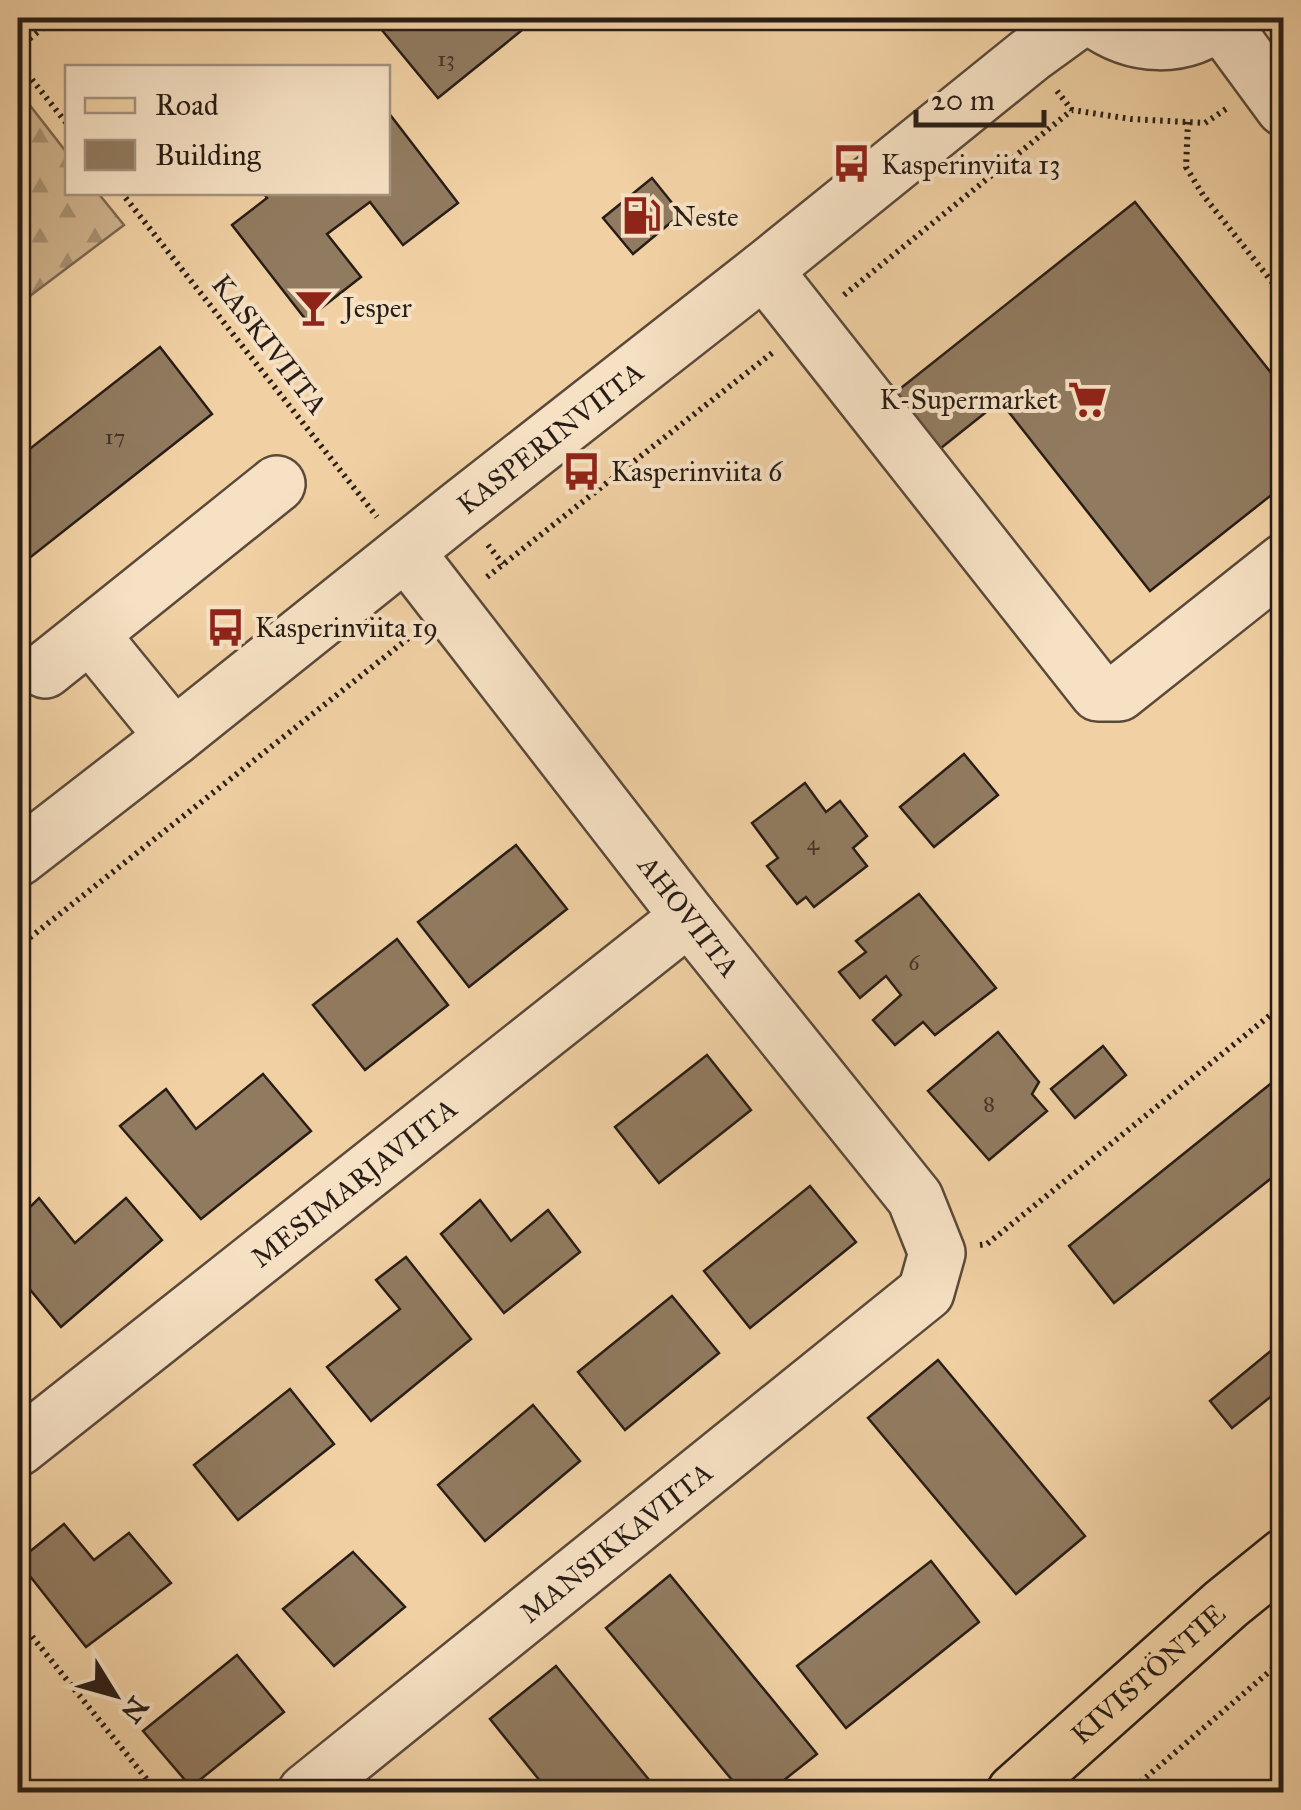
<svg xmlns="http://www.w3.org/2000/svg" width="1301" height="1810" viewBox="0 0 1301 1810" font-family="'IM FELL Great Primer',serif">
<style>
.forest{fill:url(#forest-firs);stroke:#7c6851;stroke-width:2.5}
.building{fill:#917b60;stroke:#281d16;stroke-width:2.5}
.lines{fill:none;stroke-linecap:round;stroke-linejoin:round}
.minor-casing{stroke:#5a4a3a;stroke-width:60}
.major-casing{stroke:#281d16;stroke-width:60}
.path{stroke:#281d16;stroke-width:6;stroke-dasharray:2.5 5;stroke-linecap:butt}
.minor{stroke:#f6e1c4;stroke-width:55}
.major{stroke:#f1d1a4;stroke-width:55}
.labels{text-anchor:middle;stroke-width:8;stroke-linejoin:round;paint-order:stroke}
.number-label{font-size:22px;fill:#423428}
.poi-label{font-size:28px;fill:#281d16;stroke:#f6e1c4;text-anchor:start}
.street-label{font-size:28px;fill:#281d16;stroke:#f6e1c4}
</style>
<defs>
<pattern id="forest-firs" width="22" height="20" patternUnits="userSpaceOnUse" patternTransform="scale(2.5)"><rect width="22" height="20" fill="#cfb28c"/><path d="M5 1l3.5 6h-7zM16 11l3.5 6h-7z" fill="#a89071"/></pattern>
</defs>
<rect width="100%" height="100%" fill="#f1d1a4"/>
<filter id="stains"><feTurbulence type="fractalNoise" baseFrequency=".002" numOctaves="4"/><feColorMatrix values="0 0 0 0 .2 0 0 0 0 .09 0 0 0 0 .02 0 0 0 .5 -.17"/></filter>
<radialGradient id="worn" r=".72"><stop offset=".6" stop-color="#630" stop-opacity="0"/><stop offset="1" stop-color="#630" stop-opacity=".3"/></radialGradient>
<path class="forest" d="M18,90L67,153L68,192L98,193L124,225L18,305Z"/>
<g class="building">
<path d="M372,18H537L438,98Z"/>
<path d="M388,112L458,203L403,245L370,202L327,234L361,277L306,320L232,225L267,198L263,192H388Z"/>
<path d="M652,178L681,214L633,254L603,218Z"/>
<path d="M1135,202L1284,389V485L1150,591L1000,401L936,452L891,396Z"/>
<path d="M160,347L212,414L18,567V458Z"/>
<path d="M964,754L998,795L934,847L900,807Z"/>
<path d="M805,783L826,812L840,801L867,836L853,848L867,866L814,907L806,897L797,904L767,866L778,858L752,823Z"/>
<path d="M516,845L567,909L469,987L418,922Z"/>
<path d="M919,894L996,988L935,1035L923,1022L895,1045L873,1020L901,995L886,976L860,998L839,972L866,952L856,941Z"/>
<path d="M397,939L448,1005L365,1070L313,1005Z"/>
<path d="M998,1032L1039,1082L1032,1094L1047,1111L989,1160L928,1091Z"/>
<path d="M1103,1046L1126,1075L1075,1118L1051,1089Z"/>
<path d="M707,1055L751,1110L659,1183L615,1127Z"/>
<path d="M1284,1073V1168L1114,1303L1069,1246Z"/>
<path d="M263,1074L311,1131L201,1219L120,1126L166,1089L196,1129Z"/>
<path d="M810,1186L856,1242L750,1328L704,1271Z"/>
<path d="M39,1198L75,1243L126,1198L162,1240L61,1327L18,1275V1219Z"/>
<path d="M480,1200L511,1241L548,1210L580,1252L504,1313L441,1234Z"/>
<path d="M406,1257L471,1339L371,1421L327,1367L400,1309L376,1280Z"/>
<path d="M672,1296L719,1353L625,1430L578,1372Z"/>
<path d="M1284,1340V1386L1232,1428L1210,1401Z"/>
<path d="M938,1360L1085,1536L1016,1594L868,1418Z"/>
<path d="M290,1389L334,1444L238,1520L194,1465Z"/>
<path d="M533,1405L580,1461L485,1541L438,1485Z"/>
<path d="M64,1524L94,1560L129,1533L171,1583L86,1647L18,1561Z"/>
<path d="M353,1552L405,1607L334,1666L283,1609Z"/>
<path d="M931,1561L979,1622L846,1728L797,1666Z"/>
<path d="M670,1575L817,1754L769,1792H742L606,1628Z"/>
<path d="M237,1655L284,1712L191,1787L143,1731Z"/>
<path d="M556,1666L659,1792H549L490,1719Z"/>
</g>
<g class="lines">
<defs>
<g id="minor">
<path d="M1093,18C1133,48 1184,51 1223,18"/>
<path d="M1220,21L1284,108"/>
<path d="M764,270L1098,693H1119L1284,562"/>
<path d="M45,670L90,634"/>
<path d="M174,737L90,634L277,484"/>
<path id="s1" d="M18,858L174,737L459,509L764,270L1030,55L1081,18"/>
<path id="s2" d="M18,1448L689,917"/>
<path id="s3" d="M306,1792L926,1292L937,1253L915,1198L689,917L406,552"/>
</g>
<g id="major">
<path id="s4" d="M1015,1792L1226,1604L1284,1557"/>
</g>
</defs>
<use href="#minor" class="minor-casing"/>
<use href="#major" class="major-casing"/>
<g class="path">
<path d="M18,48L55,18"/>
<path d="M18,62L68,125"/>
<path d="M1057,91L1072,110"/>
<path d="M1188,122L1186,167L1203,195L1284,297"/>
<path d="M121,192L377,517"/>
<path d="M844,295L1072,110L1131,119L1205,123L1226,109"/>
<path d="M488,545L503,564"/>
<path d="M487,577L772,353"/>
<path d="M18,947L410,637"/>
<path d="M980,1245L987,1244L1284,1004"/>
<path d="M18,1619L157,1792"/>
<path d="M1129,1792L1284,1659"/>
</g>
<use href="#minor" class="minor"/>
<use href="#major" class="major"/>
</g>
<defs>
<symbol id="bus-bare" viewBox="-9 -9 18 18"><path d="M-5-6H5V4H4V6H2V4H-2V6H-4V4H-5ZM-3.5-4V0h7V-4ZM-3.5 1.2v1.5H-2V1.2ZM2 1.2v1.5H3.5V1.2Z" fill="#8f2418" stroke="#f6e1c4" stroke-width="2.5" paint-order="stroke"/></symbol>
<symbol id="fuel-bare" viewBox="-9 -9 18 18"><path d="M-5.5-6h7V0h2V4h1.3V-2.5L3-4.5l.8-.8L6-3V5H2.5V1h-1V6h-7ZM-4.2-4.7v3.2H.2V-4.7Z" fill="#8f2418" stroke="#f6e1c4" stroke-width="2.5" paint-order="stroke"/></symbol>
<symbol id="bar-bare" viewBox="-9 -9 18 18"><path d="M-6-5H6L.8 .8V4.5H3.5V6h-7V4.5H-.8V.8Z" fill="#8f2418" stroke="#f6e1c4" stroke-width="2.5" paint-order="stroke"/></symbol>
<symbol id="supermarket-bare" viewBox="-9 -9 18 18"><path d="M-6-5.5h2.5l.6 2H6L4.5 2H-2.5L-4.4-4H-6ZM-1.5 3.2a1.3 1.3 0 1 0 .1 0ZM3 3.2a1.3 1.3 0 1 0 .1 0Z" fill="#8f2418" stroke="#f6e1c4" stroke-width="2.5" paint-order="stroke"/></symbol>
</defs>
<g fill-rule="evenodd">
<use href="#bus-bare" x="824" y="136" width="55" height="55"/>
<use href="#fuel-bare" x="614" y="188" width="55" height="55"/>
<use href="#bar-bare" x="286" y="280" width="55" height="55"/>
<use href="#supermarket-bare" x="1060" y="372" width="55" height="55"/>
<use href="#bus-bare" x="554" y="444" width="55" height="55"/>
<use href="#bus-bare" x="198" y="600" width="55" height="55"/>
</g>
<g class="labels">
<g class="number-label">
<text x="446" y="66">13</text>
<text x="115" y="444">17</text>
<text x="813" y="850">4</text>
<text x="914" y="970">6</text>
<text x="989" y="1111">8</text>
</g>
<g class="poi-label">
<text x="881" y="174">Kasperinviita 13</text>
<text x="672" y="226">Neste</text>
<text x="343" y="317">Jesper</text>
<text x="1058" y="409" text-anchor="end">K-Supermarket</text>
<text x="611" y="481">Kasperinviita 6</text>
<text x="255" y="637">Kasperinviita 19</text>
</g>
<g class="street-label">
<text transform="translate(270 344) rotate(52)" y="10">KASKIVIITA</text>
<text dy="10" stroke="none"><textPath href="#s1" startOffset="678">KASPERINVIITA</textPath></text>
<text transform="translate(689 916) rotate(52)" y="10">AHOVIITA</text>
<text dy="10" stroke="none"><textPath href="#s2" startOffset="428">MESIMARJAVIITA</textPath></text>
<text dy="10" stroke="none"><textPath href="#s3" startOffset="398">MANSIKKAVIITA</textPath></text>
<text dy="10" stroke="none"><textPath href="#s4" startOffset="178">KIVISTÖNTIE</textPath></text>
</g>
</g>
<rect width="1301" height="1810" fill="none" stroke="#f1d1a4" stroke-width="60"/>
<rect x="20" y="20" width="1261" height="1770" fill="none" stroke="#281d16" stroke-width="5"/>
<rect x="30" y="30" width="1241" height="1750" fill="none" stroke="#281d16" stroke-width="2.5"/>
<rect x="65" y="65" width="325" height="130" fill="#f6e1c4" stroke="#a4937e" stroke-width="2.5"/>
<rect x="85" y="98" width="50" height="15" fill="#f1d1a4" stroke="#a4937e" stroke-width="2.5"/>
<text x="155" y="115" font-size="30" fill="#281d16">Road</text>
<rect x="85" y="140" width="50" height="30" fill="#917b60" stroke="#a4937e" stroke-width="2.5"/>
<text x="155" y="165" font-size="30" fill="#281d16">Building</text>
<g transform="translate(115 1695) rotate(127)" stroke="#f6e1c4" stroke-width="8" paint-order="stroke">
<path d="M0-8L18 38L0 25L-18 38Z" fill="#281d16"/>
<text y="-15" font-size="28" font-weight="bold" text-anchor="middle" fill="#281d16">N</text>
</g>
<path d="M916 110v15h128v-15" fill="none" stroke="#281d16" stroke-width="5"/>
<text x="931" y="110" font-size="30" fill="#281d16" stroke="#f6e1c4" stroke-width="8" paint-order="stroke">20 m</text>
<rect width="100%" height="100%" filter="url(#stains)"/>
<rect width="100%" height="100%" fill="url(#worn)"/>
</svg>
